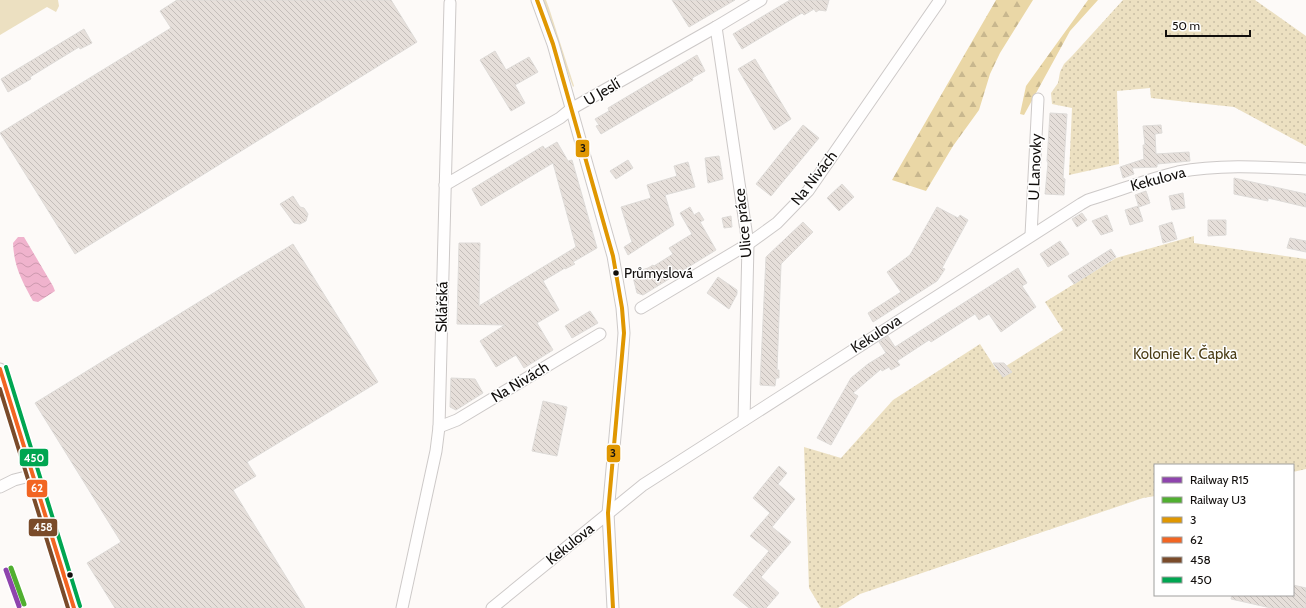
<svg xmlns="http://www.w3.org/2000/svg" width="1306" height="608" viewBox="0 0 1306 608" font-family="Cabin,sans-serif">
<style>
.grass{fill:#ece0c1}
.forest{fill:url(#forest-firs)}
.park{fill:url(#park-dots)}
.water{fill:url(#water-waves)}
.building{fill:url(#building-back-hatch);stroke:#dedbd8}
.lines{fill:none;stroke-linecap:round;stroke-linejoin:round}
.minor-casing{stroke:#cdc9c8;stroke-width:13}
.minor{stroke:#fffefe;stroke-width:11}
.bus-1-casing{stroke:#fff;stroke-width:7}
.bus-2-casing{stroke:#fff;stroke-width:7}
.bus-3-casing{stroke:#fff;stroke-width:7}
.bus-4-casing{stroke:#fff;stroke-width:7}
.bus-1{stroke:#e09701;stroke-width:4}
.bus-2{stroke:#f26522;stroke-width:4}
.bus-3{stroke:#7a4b2a;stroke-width:4}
.bus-4{stroke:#00a651;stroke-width:4}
.rail-1-casing{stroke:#fff;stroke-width:8}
.rail-2-casing{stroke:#fff;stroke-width:8}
.rail-1{stroke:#8e44ad;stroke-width:5}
.rail-2{stroke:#50af30;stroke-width:5}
.bus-dot{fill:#120f0d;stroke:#fff;stroke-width:1.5}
.labels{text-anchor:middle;stroke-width:3;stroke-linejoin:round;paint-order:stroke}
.bus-label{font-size:14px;fill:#120f0d;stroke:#fff;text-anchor:start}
.street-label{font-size:15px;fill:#120f0d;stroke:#fff}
.park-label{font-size:15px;fill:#4b3d17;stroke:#fff}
.line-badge{stroke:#fff;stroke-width:1.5}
.badge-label{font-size:11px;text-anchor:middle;font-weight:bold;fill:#fff}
.pale-badge-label{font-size:11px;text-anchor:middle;font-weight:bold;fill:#111}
</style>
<defs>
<pattern id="forest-firs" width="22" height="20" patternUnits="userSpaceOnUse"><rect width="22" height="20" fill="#ead7a6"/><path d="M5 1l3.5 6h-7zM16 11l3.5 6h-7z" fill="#c8b78e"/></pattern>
<pattern id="park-dots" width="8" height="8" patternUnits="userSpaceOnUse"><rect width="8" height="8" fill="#ece0c1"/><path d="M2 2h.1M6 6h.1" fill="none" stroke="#c9bfa5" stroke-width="1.8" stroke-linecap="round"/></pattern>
<pattern id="water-waves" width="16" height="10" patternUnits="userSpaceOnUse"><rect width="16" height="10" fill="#f0b3cd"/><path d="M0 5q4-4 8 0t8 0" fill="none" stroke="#cd99af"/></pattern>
<pattern id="building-back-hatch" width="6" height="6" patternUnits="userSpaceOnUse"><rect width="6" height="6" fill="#e6dfda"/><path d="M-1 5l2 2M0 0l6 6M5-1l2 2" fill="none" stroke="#c4beba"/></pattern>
</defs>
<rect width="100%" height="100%" fill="#fdfaf8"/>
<g class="grass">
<path d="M0,0H58L59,6L56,12L47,7L0,35Z"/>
<path d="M542,0H546L549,8L574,86L573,87Z"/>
</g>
<g class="forest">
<path d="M996,0H1033L1000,53L990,74L979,110L953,146L926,191L892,180Z"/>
<path d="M1088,0H1098L1070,31L1024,115L1020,114L1026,86Z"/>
</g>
<g class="park">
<path d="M1123,0H1255L1306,36V146L1234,107L1151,98L1150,88L1117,91L1119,164L1069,175L1072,108L1052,104L1051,93L1058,83L1060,72L1064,64L1072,56Z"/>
<path d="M1194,236V243L1306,259V469L1293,472V465H1155V496L1143,498L860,594L838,608H821L809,588L804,447L841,458L893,400L980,344L996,369L1006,366L1063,330L1045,302L1116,258Z"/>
</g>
<path class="water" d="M18,237H24L53,286L55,291L38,302L33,301C22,281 14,267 13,243Z"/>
<g class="building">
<path d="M177,0H391L417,42L75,254L0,133L171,28L160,11Z"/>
<path d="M672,0H735L689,27Z"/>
<path d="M790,0H829L826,11L819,10L816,12L814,9L804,15L802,13L742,49L733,34Z"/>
<path d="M84,29L92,43L80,49L79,47L30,77L31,79L8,92L1,79Z"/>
<path d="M495,51L506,70L529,57L538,72L515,85L525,103L511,111L480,60Z"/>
<path d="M697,55L705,71L692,78L693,80L601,134L596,126L599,125L595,119L609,111L608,108Z"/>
<path d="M755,59L791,119L774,130L738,69Z"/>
<path d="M1050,113L1067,114L1063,178L1065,179L1064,195L1045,194L1048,163L1047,161Z"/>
<path d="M803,125L819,138L771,196L756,184Z"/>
<path d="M1161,125L1162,133L1155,134L1156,154L1189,152L1190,161L1157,164V167L1132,168L1134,174L1123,178L1120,167L1144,159L1143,145H1145L1143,126Z"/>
<path d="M557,142L568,161L572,160L597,248L573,262L575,264L565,269V268L543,281L559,310L537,323L553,350L524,368L516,355L496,367L480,341L505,325L457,324L459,243H480L479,306L576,247L553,163L481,206L472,189L543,146L545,149Z"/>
<path d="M719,156L723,179L708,183L705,158Z"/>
<path d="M628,160L633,168L616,179L610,171Z"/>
<path d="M688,162L695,187L665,195L674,225L628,255L624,247L632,242L621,207L651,198L647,185L677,176L674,166Z"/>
<path d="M1234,178L1306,194V207L1268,198V201L1234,194Z"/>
<path d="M842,184L854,197L839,211L827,198Z"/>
<path d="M1146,191L1150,203L1139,207L1135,195Z"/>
<path d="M1183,193L1185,208L1172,210L1169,196Z"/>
<path d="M293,196L300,207L304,208L308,214L306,221L300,224L294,223L280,204Z"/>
<path d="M1138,206L1143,221L1130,225L1125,210Z"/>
<path d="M690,207L694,215L699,212L704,220L700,222L716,250L643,295L637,293L632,273L648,268L653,265L654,266L673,254L669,248L692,234L680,213Z"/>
<path d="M937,207L958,218L960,215L968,220L942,268L945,269L937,281L873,322L868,313L901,292L887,272L910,255Z"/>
<path d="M1082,213L1087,220L1077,227L1072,219Z"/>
<path d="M1107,215L1113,231L1101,235L1092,221Z"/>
<path d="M731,216L732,227L724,228L722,218Z"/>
<path d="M1208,220H1226V235L1208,236Z"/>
<path d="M803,222L813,232L781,264L777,370H779V378H776L775,386L760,385L766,257Z"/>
<path d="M1172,222L1177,239L1163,243L1159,226Z"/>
<path d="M1290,238L1306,241V252L1287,248Z"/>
<path d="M1060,241L1069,254L1048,267L1040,254Z"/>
<path d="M293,244L378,382L247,462L256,476L233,490L305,608H115L87,563L121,542L35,403Z"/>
<path d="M1111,249L1116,257L1074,284L1068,276Z"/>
<path d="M1018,268L1027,283L1022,286L1036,307L1001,332L989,314L979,320L975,314L931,342L929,340L897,361L900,365L891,370L889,367L882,371L881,369L853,393L858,396L831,445L817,438L851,378L868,364L886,353L879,342L888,336L895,347Z"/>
<path d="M718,277L737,290V294L729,309L707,293Z"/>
<path d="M590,311L598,323L572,338L565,326Z"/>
<path d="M993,363H1004L1012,372L1003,377Z"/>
<path d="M451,378L475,379L483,393L456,410L450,407Z"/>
<path d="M543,401L567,407L557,456L532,451Z"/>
<path d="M779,466L787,473L778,484L795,499L772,527L791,542L761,577L779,593L766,608H749L733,595L769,551L750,536L770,513L753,498Z"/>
<path d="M1293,585L1306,588V608H1271L1231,599L1232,595H1293Z"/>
</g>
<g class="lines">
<defs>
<g id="minor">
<path d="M537,0L553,44L613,256L622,308L624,333L622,360L608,513L613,608"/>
<path d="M716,27L748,244L744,420"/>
<path d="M445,185L560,118L571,109L716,27L761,0"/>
<path d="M1031,235L1038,99"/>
<path d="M641,308L748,244L777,223L808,191L940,0"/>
<path d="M0,369L74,608"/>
<path d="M439,427L457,420L600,334"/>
<path d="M0,487L14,480L34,475"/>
<path d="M402,608L436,451L439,427L450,3"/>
<path d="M492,608L643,485L1081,204L1088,200C1118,191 1148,179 1178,172C1219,164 1265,167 1306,169"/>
</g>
</defs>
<use href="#minor" class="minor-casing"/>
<use href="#minor" class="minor"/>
<defs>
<path id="bus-1" d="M537,0L553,44L613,256L622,308L624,333L608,513L613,608"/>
<path id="bus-2" d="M0,369L74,608"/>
<path id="bus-3" d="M0,389L68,608"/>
<path id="bus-4" d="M6,367L80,606"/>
</defs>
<use href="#bus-1" class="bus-1-casing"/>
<use href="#bus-2" class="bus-2-casing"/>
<use href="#bus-3" class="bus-3-casing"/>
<use href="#bus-4" class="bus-4-casing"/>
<use href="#bus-1" class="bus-1"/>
<use href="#bus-2" class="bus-2"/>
<use href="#bus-3" class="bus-3"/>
<use href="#bus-4" class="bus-4"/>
<defs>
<path id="rail-1" d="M6,570L19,606"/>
<path id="rail-2" d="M11,568L24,604"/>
</defs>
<use href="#rail-1" class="rail-1-casing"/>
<use href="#rail-2" class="rail-2-casing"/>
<use href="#rail-1" class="rail-1"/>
<use href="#rail-2" class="rail-2"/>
</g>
<g class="bus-dot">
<circle cx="616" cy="273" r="3.5"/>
<circle cx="70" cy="575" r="3.5"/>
</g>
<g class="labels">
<g class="bus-label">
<text x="624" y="278">Průmyslová</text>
</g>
<g class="street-label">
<text transform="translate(602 92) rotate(-30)" y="5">U Jeslí</text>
<text transform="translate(1035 167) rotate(-88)" y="5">U Lanovky</text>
<text transform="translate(814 178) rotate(-52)" y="5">Na Nivách</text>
<text transform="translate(1158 179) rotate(-15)" y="5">Kekulova</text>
<text transform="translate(743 223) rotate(-96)" y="5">Ulice práce</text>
<text transform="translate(442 307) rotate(-89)" y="5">Sklářská</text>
<text transform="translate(876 334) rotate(-33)" y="5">Kekulova</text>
<text transform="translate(520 382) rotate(-31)" y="5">Na Nivách</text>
<text transform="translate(570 544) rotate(-39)" y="5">Kekulova</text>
</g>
<g class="park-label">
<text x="1185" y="359">Kolonie K. Čapka</text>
</g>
</g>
<g class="line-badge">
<rect x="575" y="139" width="15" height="19" rx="4" fill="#e09701"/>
<rect x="606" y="444" width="15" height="19" rx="4" fill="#e09701"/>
<rect x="19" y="448" width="30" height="19" rx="4" fill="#00a651"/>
<rect x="26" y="479" width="22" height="19" rx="4" fill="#f26522"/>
<rect x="28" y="518" width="30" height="19" rx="4" fill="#7a4b2a"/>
</g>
<g class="badge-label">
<text x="34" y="462">450</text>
<text x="37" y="492">62</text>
<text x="43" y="531">458</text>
</g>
<g class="pale-badge-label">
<text x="583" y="152">3</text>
<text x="613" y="457">3</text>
</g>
<rect x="1154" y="464" width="140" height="132" fill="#ffffff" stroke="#a09f9e"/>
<rect x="1162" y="477" width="20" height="6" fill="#8e44ad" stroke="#a09f9e"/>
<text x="1190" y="484" font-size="12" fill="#120f0d">Railway R15</text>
<rect x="1162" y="497" width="20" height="6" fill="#50af30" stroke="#a09f9e"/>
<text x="1190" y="504" font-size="12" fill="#120f0d">Railway U3</text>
<rect x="1162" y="517" width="20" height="6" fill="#e09701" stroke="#a09f9e"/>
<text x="1190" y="524" font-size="12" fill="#120f0d">3</text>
<rect x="1162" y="537" width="20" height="6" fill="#f26522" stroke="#a09f9e"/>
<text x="1190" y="544" font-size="12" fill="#120f0d">62</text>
<rect x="1162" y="557" width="20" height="6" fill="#7a4b2a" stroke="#a09f9e"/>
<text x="1190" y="564" font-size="12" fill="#120f0d">458</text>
<rect x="1162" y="577" width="20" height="6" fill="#00a651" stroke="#a09f9e"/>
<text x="1190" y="584" font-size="12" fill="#120f0d">450</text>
<path d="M1166 30v6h84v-6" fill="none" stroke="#120f0d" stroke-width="2"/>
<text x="1172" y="30" font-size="12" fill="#120f0d" stroke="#ffffff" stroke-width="3" paint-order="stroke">50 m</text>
</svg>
